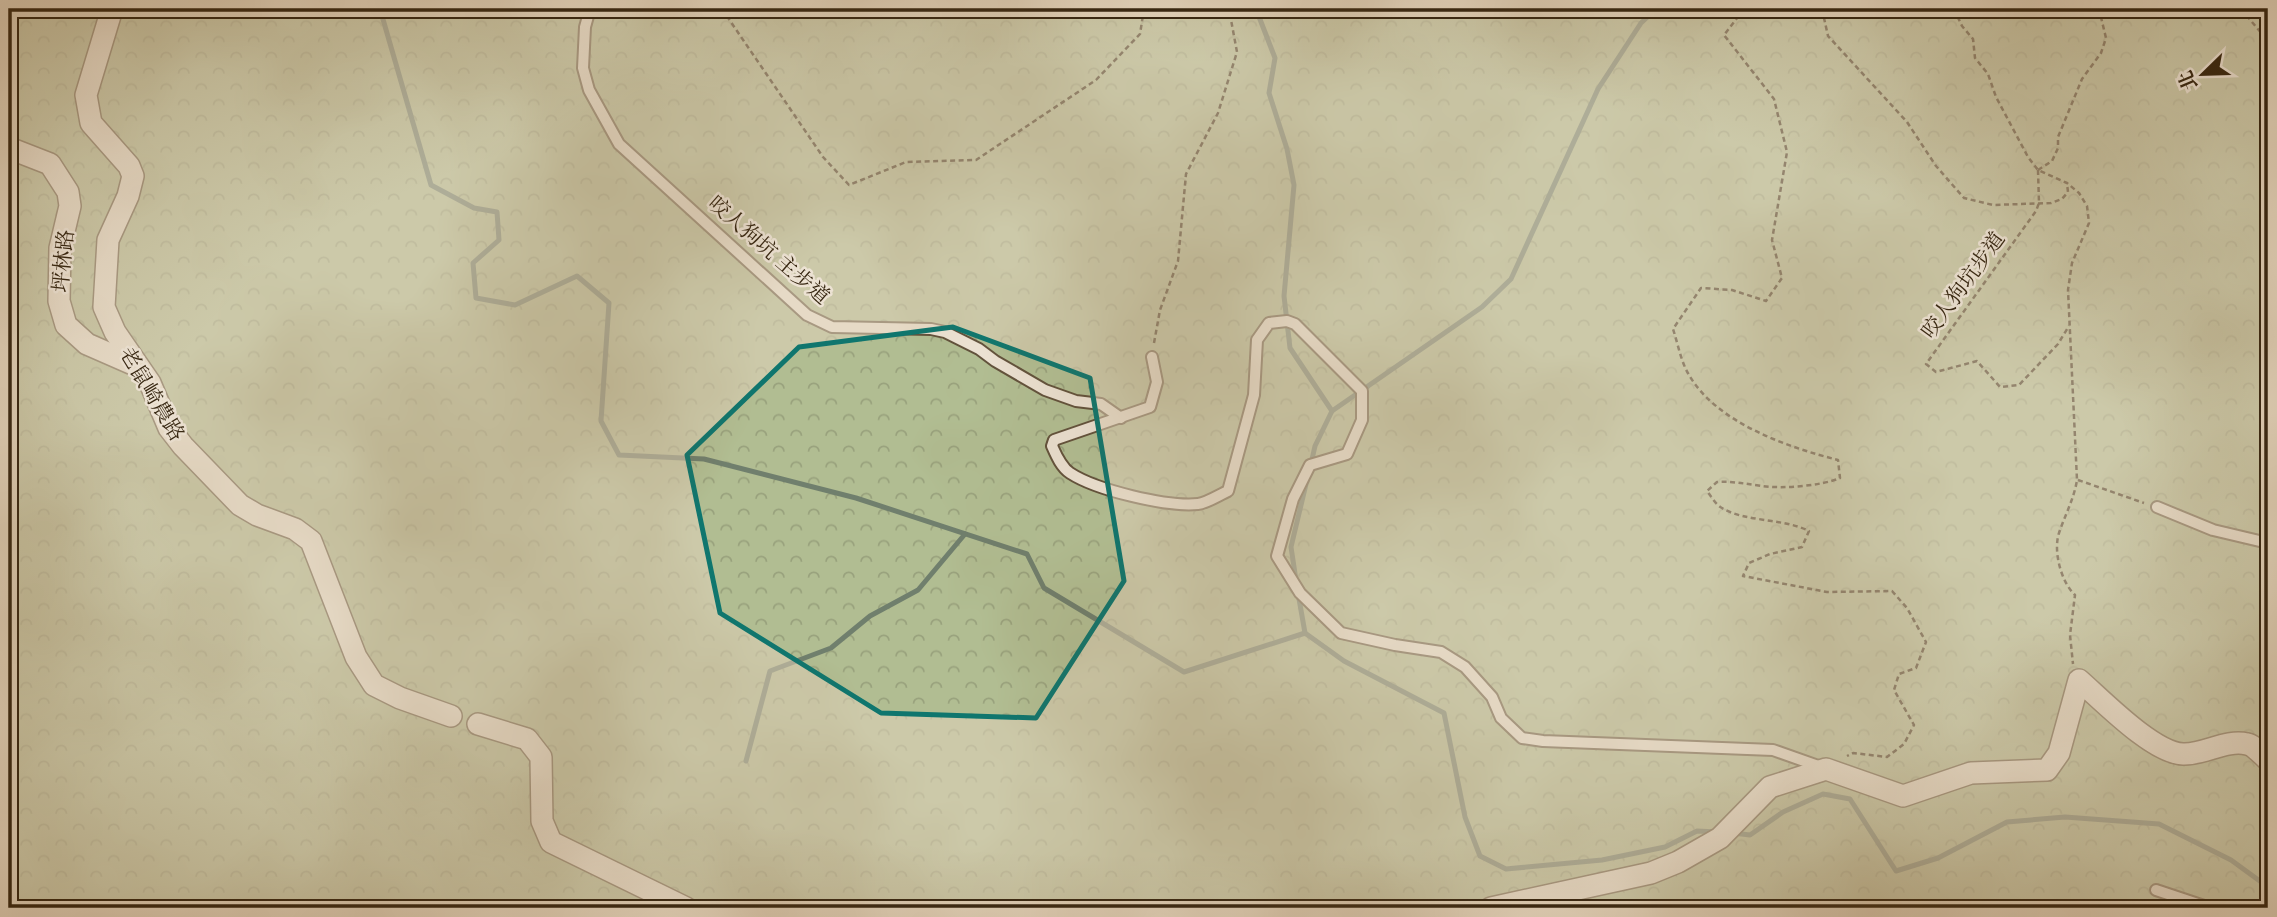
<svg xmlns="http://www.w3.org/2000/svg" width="2277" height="917" viewBox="0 0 2277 917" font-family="'Libre Caslon Text','Noto Serif TC',serif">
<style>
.forest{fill:url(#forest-crowns);stroke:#747252;stroke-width:2}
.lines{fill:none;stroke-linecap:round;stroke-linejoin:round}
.stream{stroke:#707f6d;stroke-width:5}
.lane-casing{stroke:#62523c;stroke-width:14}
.street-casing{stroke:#62523c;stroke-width:24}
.path{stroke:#372712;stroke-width:2.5;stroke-dasharray:5 3.5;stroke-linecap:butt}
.lane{stroke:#ece2d3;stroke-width:10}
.street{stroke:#ece2d3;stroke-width:21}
.marked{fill:none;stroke:#0f766e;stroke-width:5;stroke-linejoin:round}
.labels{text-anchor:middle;stroke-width:5;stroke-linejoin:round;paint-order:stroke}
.street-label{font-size:21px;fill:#372712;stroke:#ece2d3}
</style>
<defs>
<pattern id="forest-crowns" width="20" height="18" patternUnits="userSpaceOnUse" patternTransform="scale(1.75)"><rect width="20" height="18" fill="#b1bd92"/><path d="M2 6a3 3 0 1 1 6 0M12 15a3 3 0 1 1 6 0" fill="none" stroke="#99a27d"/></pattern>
</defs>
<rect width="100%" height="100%" fill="#e2d3bb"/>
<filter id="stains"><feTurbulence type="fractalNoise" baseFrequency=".00286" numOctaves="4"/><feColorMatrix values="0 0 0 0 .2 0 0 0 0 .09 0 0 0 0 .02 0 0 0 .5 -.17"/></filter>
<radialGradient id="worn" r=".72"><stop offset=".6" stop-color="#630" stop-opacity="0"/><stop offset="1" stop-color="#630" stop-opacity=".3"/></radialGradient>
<rect class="forest" x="9" y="9" width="2259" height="899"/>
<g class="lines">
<g class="stream">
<path d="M380,9L431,185L474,208L497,212L499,240L473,263L476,298L515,305L577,276L609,303L601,421L619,455L704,459L856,498L1027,554L1044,588L1184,672L1305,633L1344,661L1444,713L1465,817L1480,856L1506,869L1602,860L1665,847L1697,831L1717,832"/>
<path d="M1256,9L1275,58L1269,93L1287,149L1294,185L1284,296L1290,348L1332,411L1315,446L1311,464"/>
<path d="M1332,411L1482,307L1511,279L1598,89L1641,23L1656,9"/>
<path d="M1296,580L1291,547L1307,480"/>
<path d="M1298,593L1305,633"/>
<path d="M746,761L770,671L831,648L870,616L918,590L965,534"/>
<path d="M1733,833L1750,835L1783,812L1823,794L1850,799L1896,871L1938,858L2007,822L2065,817L2159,824L2231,860L2268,887"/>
</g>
<defs>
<g id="lane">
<path d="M590,9L585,27L583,68L589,90L619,144L807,315L832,327L931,329L945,332L979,349L995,361L1045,390L1076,401L1101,404L1121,418"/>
<path d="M1152,357L1157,382L1150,407L1054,440L1052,446C1056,455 1061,467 1070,473C1096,490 1166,507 1198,504C1207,503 1219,495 1228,491L1254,395L1257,340L1269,323L1287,321L1295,324L1362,391V420L1347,454L1310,465L1293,499L1277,556L1300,593L1341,633L1395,645L1441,652L1465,667L1492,697L1501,718L1522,738L1543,741L1773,750L1824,768"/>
<path d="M2157,507L2213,530L2268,543"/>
<path d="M2156,890L2210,908"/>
</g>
<g id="street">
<path d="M112,9L86,95L91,123L129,166L133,176L128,196L108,240L104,307L115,332L150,383L169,428L183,446L240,505L257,515L295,529L311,541L356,657L374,685L400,698L451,716"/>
<path d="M9,148L50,164L68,192L70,206L60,248L59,301L66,325L87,344L135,365"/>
<path d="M478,724L527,739L541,757L542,821L551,842L686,908"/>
<path d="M1491,908L1651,873L1678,862L1720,838L1770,787L1826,769L1903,796L1971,773L2047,770L2059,753L2079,680C2102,700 2153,753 2183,754C2204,755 2226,739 2247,744C2254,745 2262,755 2268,760"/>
</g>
</defs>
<use href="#lane" class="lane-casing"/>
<use href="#street" class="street-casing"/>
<g class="path">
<path d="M722,9L823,157L849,185L906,162L976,160L1096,80L1140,34L1144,9"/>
<path d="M1744,9L1724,35L1774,99L1787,152L1772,240L1782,278L1766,301L1732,290L1701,288L1673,329C1678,344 1681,362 1689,375C1717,423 1787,447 1838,460L1840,478C1821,486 1782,489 1762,486C1746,484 1733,481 1717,482L1707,491C1711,496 1716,505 1722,508C1744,522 1783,518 1809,531L1802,547L1770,554L1749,563L1743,576L1827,592L1892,591L1907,608L1926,642L1916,668L1899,674L1894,690L1914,725L1904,744L1887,757L1853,753L1847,756"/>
<path d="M1822,9L1828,36L1907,122L1936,166L1964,198L1993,205L2051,203L2062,199L2068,192L2067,184"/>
<path d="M1954,9L1962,26L1973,39L1975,58L1988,74L1996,97L2028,157L2038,170L2067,183L2079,193L2087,206L2089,223L2072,263L2068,290L2077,480C2074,499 2065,515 2059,533C2053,551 2061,582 2075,595L2070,635L2073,664"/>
<path d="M2241,9L2268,41"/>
<path d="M2038,170L2039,203L2036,211L1926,364L1936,372L1977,361L2000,387L2019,385L2058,344L2069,326"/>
<path d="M2038,170L2052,161L2058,148V137L2082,79L2101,53L2106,38L2099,9"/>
<path d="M1154,343L1160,310L1178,261L1186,174L1218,113L1237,52L1229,9"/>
<path d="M2078,480L2144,503"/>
</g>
<use href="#lane" class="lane"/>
<use href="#street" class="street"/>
</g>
<path d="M0 0H2277V917H0ZM953,327L1090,378L1124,581L1036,718L881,713L720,613L687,455L799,347Z" fill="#e2d3bb" fill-opacity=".55" fill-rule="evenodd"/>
<path class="marked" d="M953,327L1090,378L1124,581L1036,718L881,713L720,613L687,455L799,347Z"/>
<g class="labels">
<g class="street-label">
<text transform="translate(769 250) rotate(41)" y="7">咬人狗坑 主步道</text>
<text transform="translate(63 261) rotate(-84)" y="7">坪林路</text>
<text transform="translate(1963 285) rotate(-54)" y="7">咬人狗坑步道</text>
<text transform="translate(152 394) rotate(59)" y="7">老鼠崎農路</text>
</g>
</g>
<rect width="2277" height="917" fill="none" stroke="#e2d3bb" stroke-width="35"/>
<rect x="10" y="10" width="2256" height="896" fill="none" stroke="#372712" stroke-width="3.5"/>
<rect x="18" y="18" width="2242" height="882" fill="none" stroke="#372712" stroke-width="2"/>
<g transform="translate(2203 74) rotate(247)" stroke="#ece2d3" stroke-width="5" paint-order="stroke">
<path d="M0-5L12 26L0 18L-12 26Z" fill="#372712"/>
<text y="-10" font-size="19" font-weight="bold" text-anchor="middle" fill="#372712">北</text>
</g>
<rect width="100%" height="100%" filter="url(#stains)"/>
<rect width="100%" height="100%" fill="url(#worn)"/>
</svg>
